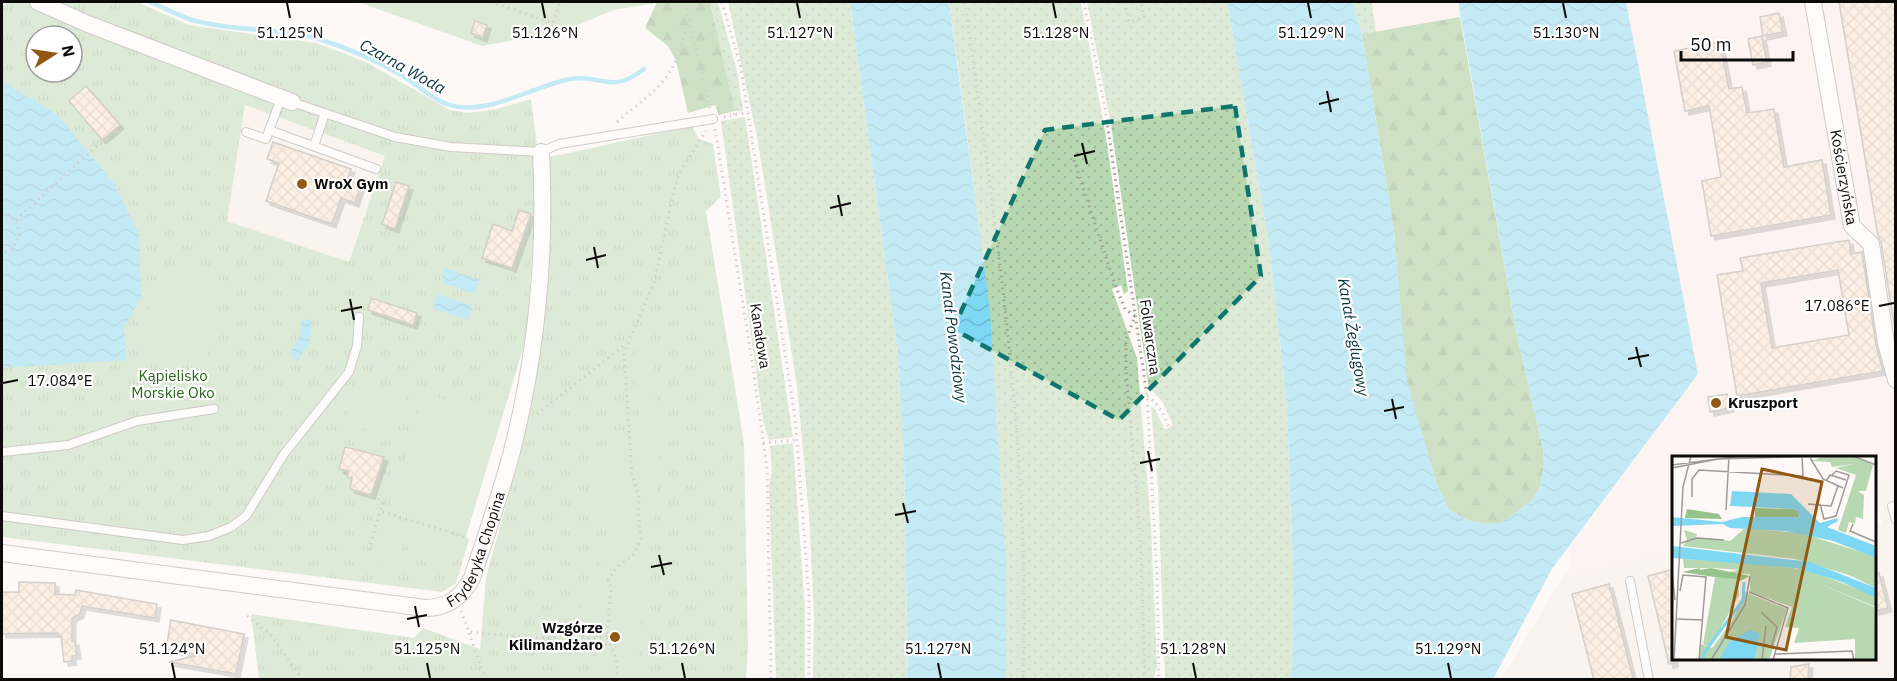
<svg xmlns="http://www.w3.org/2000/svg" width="1897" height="681" viewBox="0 0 1897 681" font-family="'IBM Plex Sans',sans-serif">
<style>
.built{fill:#f9ede5}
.industrial{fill:#fcece9}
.grass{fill:url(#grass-dots)}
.forest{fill:url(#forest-firs)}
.park{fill:url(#park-tufts);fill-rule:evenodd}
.garden{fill:#b7d8b1}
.water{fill:url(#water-waves)}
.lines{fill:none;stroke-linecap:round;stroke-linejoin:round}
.stream{stroke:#7ed8f4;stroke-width:4.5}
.building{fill:url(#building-cross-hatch);stroke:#9f9b98;stroke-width:1.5;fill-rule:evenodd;filter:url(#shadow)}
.lane-casing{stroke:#95908d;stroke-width:10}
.street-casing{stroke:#95908d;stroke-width:18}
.path{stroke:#9f9b99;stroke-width:3;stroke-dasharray:1.5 4.5;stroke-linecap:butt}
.lane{stroke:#fff;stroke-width:8}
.street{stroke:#fff;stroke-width:16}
.marked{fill:none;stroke:#0f766e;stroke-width:4.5;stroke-dasharray:12 8;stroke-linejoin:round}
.ticks{fill:none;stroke:#0d0b0a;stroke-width:2}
.poi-dot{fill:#915814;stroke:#fff;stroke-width:2}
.labels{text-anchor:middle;stroke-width:4.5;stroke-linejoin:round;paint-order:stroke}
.street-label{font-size:15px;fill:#0d0b0a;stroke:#fff}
.poi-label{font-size:15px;font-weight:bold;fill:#0d0b0a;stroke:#fff;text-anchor:start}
.park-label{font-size:15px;fill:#29671d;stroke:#fff}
.water-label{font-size:16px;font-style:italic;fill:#083440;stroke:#fff}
.inset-river{fill:none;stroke:#7ed8f4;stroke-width:3}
.inset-road{fill:none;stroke:#9e9a98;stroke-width:1.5}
.view{fill:#915814;fill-opacity:0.15;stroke:#915814;stroke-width:3}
.inset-edge{fill:none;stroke:#0d0b0a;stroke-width:3}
.ticks-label{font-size:15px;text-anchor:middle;fill:#0d0b0a;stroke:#fff;stroke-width:4.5;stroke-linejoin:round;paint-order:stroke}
</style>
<defs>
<pattern id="grass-dots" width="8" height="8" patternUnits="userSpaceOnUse" patternTransform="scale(1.5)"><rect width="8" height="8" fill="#b7d8b1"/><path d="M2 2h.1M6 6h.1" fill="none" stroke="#9cb897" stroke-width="1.8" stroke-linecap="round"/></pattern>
<pattern id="forest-firs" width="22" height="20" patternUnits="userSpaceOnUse" patternTransform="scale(1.5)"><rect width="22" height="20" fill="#94c48b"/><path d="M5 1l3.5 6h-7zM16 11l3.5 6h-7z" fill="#7ea777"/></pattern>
<pattern id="park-tufts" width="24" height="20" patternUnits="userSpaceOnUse" patternTransform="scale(1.5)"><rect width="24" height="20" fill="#b7d8b1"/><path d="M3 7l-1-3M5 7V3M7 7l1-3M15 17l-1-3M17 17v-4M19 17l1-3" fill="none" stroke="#9cb897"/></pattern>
<pattern id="water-waves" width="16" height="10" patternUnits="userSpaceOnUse" patternTransform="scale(1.5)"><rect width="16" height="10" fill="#7ed8f4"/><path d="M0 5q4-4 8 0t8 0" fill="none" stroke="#6cb8d0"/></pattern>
<pattern id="building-cross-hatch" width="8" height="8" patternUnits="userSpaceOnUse" patternTransform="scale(1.5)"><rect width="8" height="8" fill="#f9dfcd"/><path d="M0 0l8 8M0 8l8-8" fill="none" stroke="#d4beaf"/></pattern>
<filter id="shadow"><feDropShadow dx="4" dy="4" stdDeviation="0" flood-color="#0004"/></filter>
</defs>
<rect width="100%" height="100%" fill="#fef9f6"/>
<g class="built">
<path d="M245,104L385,155L349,262L227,221Z"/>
<path d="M1895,477V679L1501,680L1563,576L1673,549L1674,658H1874L1875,526L1882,524L1877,498H1875V482Z"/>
</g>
<g class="industrial">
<path d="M1372,2H1458L1460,17L1376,32Z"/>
<path d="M1626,2H1895V477L1875,482L1874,458H1674L1673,549L1563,576L1572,564L1568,549L1698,374Z"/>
</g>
<g class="grass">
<path d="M710,2H718L737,71L743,111H735Z"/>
<path d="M728,2H850L897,346L904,455L908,679H813L814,616L809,515L797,386L758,142Z"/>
<path d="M949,2H1081L1106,137L1128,291L1124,294L1121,285L1112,289L1137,358L1151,525L1157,667L1153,679H1006C1007,452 981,226 949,2Z"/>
<path d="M1087,2H1227L1269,244L1287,407L1293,570L1292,679H1165L1158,488L1151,408L1154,407L1165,430L1173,425L1162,401L1149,388L1111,125Z"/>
<path d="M1352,2H1372L1376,32L1362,34Z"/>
<path d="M745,117L793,437L769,440L763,421L721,121Z"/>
<path d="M793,443L805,610V679H776L769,487L772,470L770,446Z"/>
</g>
<g class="forest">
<path d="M657,2H710L735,111L719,115L715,105L688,113L676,61L668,46L645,28Z"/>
<path d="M1460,17L1516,331L1543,449L1544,464L1540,487L1531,501L1502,523L1484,524L1469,521L1449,510L1436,482L1406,381L1394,231L1362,34Z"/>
</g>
<g class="park">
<path d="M2,2H137L189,25L316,43L366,62L450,110L467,113L493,110L531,99L537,145V187L526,339L466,536L469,540L456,583L442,592L2,537ZM36,36H72V72H36ZM245,105L385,156L349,262L227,221Z"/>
<path d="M692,126L699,139L713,144L721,197L706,211L744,443L748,647L746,679H259L251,614L414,638L423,628L480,649L486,577L514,476L527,408L544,284L550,157Z"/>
</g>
<g class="garden">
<path d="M358,2H657V3L614,10L560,32L482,46Z"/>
<path d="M158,267L221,280L205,366L141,354Z"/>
<path d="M637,351H655L656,412L663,426L635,679H614L615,671L610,666L592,665L591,649L578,642L569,619L580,608L610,541L594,502L586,473L640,415L636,371Z"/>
<path d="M359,378L408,395L393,438L344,422Z"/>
<path d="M424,393L501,417L466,535L388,513Z"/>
<path d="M386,517L410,523L397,569L373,562Z"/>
<path d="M413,525L458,538L451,561L407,548Z"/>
</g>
<g class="water">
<path d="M850,2H949L990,311L1006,568V679H908L904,455L897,346Z"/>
<path d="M1227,2H1352L1362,34L1394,231L1407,381L1436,482L1449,510L1469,521L1484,524L1501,523L1531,501L1540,487L1544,464L1543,449L1516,331L1458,2H1626L1698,374L1552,569L1493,679H1292L1293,570L1287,407L1269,244Z"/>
<path d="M2,81L58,115L114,183L139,235L141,297L124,329L126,360L2,368Z"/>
<path d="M445,268L480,280L475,294L441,282Z"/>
<path d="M438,294L472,306L468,320L433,308Z"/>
<path d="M312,319L310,342L297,362L290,353L300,337L301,321Z"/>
</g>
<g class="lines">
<path class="stream" d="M150,2C165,8 180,17 196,21C238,32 281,27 322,40C350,49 376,60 401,75C416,83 431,99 447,104C486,118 534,85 571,79C603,74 610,95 644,69"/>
</g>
<g class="building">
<path d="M1839,2H1896V336L1881,242L1878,236Z"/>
<path d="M1779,13L1783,32L1763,36L1760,17Z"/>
<path d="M475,21L487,25L483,38L471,33Z"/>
<path d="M1762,36L1767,62L1753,65L1748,39Z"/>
<path d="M1720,42L1729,89L1742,87L1747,113L1774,109L1784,167L1822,160L1831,215L1711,236L1702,181L1721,177L1709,106L1685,111L1674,51Z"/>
<path d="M86,86L120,125L102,140L69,101Z"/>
<path d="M273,142L351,169L347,180L361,185L355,203L341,198L332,224L266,201L279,163L267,159Z"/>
<path d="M396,182L409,186L395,229L382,224Z"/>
<path d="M519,210L531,214L512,268L482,258L493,224L512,231Z"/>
<path d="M1849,240L1851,254L1862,252L1876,345L1883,371L1737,396L1717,275L1743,271L1740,258ZM1838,270L1849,335L1772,348L1761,283Z"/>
<path d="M371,298L417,313L413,325L368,310Z"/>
<path d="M1727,394L1730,408L1710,412L1708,397Z"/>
<path d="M345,447L384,457L371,495L350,489L352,478L347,477L349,471L339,469Z"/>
<path d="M1671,570L1674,581V663L1669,664L1648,576Z"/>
<path d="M1875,573H1879L1888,608L1875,611Z"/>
<path d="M19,582L55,583V594L75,595L76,590L157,604L155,618L82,606L80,614L72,618V641H75L77,655L72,656V661L64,662L61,636H58V633L2,634V592H19Z"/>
<path d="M1609,584L1633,678L1625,680H1594L1572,594Z"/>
<path d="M171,620L244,634L236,674L169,662L199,655L166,649Z"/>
<path d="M1809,664L1808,680H1790L1791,667Z"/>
</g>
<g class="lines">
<defs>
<g id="lane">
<path d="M292,102L395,137L451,147L541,152L559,144L713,119"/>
<path d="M269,130L376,169"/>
<path d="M246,132L266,139L281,98"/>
<path d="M314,146L325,113"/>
<path d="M2,452L68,445L137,421L214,409"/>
<path d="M1892,506L1896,520"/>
<path d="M2,516L183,540L209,536L231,527L246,516L284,454L349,372L357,346L359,317"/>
<path d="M1630,581L1649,680"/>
</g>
<g id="street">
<path d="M38,2L88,24L292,102"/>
<path id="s1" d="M1813,2L1852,226L1871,244L1886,343L1896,380"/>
<path id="s2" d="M2,553L425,608C448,608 462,597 472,578C486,535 502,491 513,447C537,351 546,251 541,152"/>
</g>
</defs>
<use href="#lane" class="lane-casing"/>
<use href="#street" class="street-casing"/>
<g class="path">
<path d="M491,2L553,23L560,2"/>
<path d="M685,2L710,108"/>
<path d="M722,2L741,68L795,418L809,596V680"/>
<path d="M965,2C995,226 1031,452 1023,680"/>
<path d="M1084,2L1105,108L1147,396L1157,577L1159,680"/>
<path d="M1125,2L1129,22L1144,18L1141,2"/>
<path d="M734,115L737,108L746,101"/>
<path d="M724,117L748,112"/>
<path d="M617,122C659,85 676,82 687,21"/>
<path d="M715,129L752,361L767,469L771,680"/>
<path d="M1074,160L1114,282L1125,309L1135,316L1126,340V370L1140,532L1145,680"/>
<path d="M2,212L16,220L20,236L11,250L2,253"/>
<path d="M16,220L101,142"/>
<path d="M1147,396C1159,403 1163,415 1169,427"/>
<path d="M537,414L626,344"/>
<path d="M763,443L797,440"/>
<path d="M373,495L383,503L380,511L469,538"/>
<path d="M369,550L380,511"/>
<path d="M461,611L469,632L552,639L566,633H575L591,639L607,636"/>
<path d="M247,616L270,634L303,680"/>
<path d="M469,633L486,680"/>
<path d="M594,656L596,648L610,643"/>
<path d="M618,680L616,659L607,636L611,589L608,580L616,568L634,554L641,539L638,513L639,497L632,475L624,353L654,283L675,186L681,170L706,131"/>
</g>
<use href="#lane" class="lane"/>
<use href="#street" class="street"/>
</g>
<path d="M0 0H1897V681H0ZM1235,106L1261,276L1119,420L953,329L1045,130Z" fill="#fef9f6" fill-opacity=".55" fill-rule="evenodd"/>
<path class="marked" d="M1235,106L1261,276L1119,420L953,329L1045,130Z"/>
<path class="ticks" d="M287,3L290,18M542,3L545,18M797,3L800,18M1053,3L1056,18M1308,3L1311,18M1563,3L1566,18M1327,91L1331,112M1319,104L1339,99M1082,143L1087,164M1074,156L1095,151M838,195L842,216M830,208L851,203M594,247L598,268M586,260L606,255M350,299L354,320M1879,306L1894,303M341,311L362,307M1636,347L1641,367M1628,359L1649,355M3,383L18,380M1392,399L1396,419M1384,411L1404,407M1148,451L1152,471M1140,463L1160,459M903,503L908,523M895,515L916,511M659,555L664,575M651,567L672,563M415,606L419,627M407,619L427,615M172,663L175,678M427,663L430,678M682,663L685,678M938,663L941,678M1193,663L1196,678M1448,663L1451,678"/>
<g class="poi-dot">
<circle cx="302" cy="184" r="6"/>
<circle cx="1716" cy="403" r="6"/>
<circle cx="615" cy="637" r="6"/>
</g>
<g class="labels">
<g class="street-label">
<text dy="5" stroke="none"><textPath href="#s1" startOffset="178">Kościerzyńska</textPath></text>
<text transform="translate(760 336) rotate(81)" y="5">Kanałowa</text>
<text transform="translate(1150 337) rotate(82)" y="5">Folwarczna</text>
<text dy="5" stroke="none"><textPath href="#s2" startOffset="513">Fryderyka Chopina</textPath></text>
</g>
<g class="poi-label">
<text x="314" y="189">WroX Gym</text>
<text x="1728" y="408">Kruszport</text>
<text x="603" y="633" text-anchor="end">Wzgórze<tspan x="603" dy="17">Kilimandżaro</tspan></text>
</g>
<g class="park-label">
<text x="173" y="381">Kąpielisko<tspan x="173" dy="17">Morskie Oko</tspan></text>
</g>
<g class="water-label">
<text transform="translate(403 66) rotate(29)" y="6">Czarna Woda</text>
<text transform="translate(954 337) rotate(83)" y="6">Kanał Powodziowy</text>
<text transform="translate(1354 337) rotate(80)" y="6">Kanał Żeglugowy</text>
</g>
</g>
<g transform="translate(1672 456)">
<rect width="204" height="204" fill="#fef9f6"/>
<path d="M152,0L183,1L201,9L194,35H186L192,39L191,63L184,61L183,68L177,66L174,77L166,74L184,19L164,12L180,8L160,11L158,6L140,5ZM73,72L129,77L195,98L204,102V132L177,119L123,103L11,90L15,84L12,74L25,78L24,81L58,85ZM11,103L101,108L137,115L192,135L204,142V151L151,129L148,134L106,145L78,136V118L52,117L67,114L42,112H12Z" fill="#b7d8b1"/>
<path d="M83,52L123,53L129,58L126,62L114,64L83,61ZM15,53L47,58L50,63L13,62ZM28,112V114L39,112L78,120L68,125L10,116Z" fill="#94c48b"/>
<path d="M80,121L147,133L151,129L202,151L204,204H183V183L122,187L127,172L113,171L120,151L78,136ZM73,136L115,153L97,204H27L29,188L40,192L60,165Z" fill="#b7d8b1"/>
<path d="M43,121L66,123L67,139L38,191L31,188ZM97,130L131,140H152L172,148L171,151L125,139L120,143Z" fill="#b7d8b1"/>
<path d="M60,35L119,38L148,67L165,62L166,65L155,71L204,90V102L161,85L114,75L58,72L51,68L0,70V61L50,66L70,61H128L124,53L58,50ZM0,90L138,106L204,132V142L170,126L124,112L1,102ZM77,174L88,177L82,204H47L57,186Z" fill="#7ed8f4"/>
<path class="inset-river" d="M32,204V197L71,144L72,126"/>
<path class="inset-road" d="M137,0L151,23L171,32M181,0L204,9M0,9L69,0M0,12L46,3L147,0M154,25L158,19L174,24M20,41V23L27,14L131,20L130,0M136,48L159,50L166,30M148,48L152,63L164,60L177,19L164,15L160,19M54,54L57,0M181,68L178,75L204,86M9,87L25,82L52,84M0,117L3,144M8,135L11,119L34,121L27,204M77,136L116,152L101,204M89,156L105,171L99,192M5,163L31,164M103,198L180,195L182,204M2,204L11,31L19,0M39,204L73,149L78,120M90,204L94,170"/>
<path class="view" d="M90,13L150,26L114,194L54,181Z"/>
<rect width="204" height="204" class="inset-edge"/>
</g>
<g class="ticks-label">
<text x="290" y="38">51.125°N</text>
<text x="545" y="38">51.126°N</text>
<text x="800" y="38">51.127°N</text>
<text x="1056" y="38">51.128°N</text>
<text x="1311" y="38">51.129°N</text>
<text x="1566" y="38">51.130°N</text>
<text x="1837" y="311">17.086°E</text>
<text x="60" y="386">17.084°E</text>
<text x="172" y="654">51.124°N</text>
<text x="427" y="654">51.125°N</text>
<text x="682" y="654">51.126°N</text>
<text x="938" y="654">51.127°N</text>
<text x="1193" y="654">51.128°N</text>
<text x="1448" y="654">51.129°N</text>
</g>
<rect width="1897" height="681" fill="none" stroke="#0d0b0a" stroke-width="6"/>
<g transform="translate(54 54) rotate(78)"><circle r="28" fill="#ffffff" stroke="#9e9d9d" stroke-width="1.5"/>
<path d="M0-4.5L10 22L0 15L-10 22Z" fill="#915814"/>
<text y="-9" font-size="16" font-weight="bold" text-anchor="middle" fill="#0d0b0a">N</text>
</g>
<path d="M1681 51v9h112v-9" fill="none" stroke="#0d0b0a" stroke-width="3"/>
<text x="1690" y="51" font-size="18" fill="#0d0b0a" stroke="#ffffff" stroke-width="4.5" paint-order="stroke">50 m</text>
</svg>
